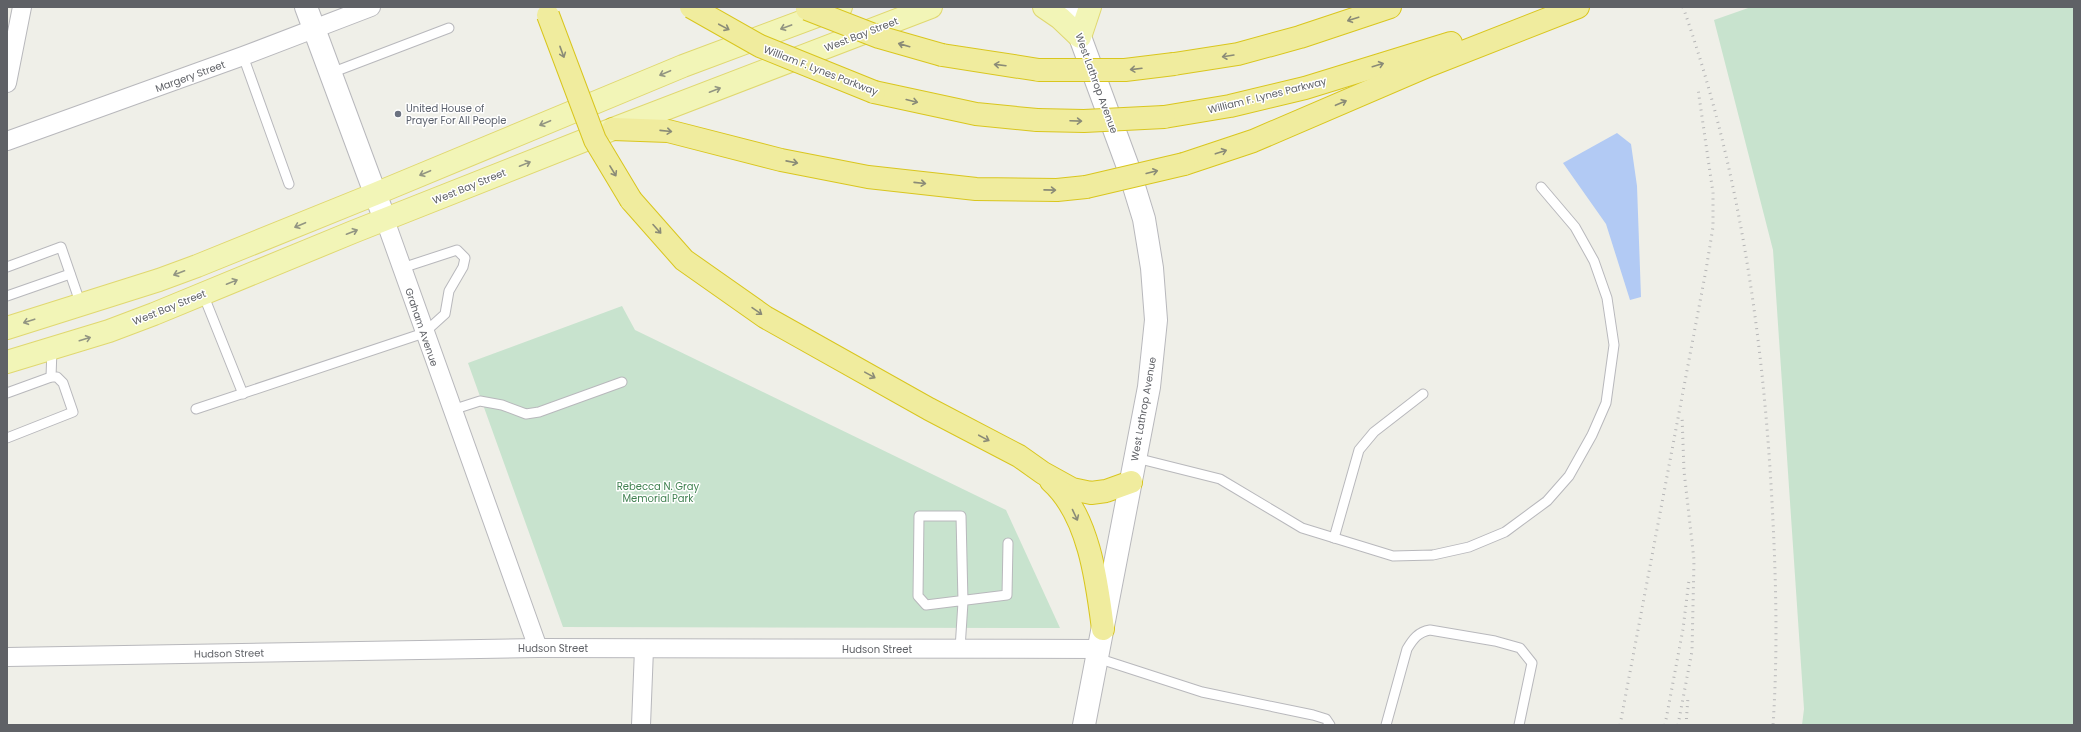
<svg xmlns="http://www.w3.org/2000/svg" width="2081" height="732" viewBox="0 0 2081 732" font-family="Poppins,sans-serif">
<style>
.green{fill:#c8e3ce}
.water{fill:#b2caf4}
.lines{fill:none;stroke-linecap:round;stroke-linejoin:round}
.service-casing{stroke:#b8b8bc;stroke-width:11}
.minor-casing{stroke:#b8b8bc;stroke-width:20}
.tertiary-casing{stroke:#b8b8bc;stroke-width:24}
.primary-casing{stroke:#e0d870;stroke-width:24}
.motorway-casing{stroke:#d9c61e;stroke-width:24}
.service{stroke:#fff;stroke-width:9}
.minor{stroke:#fff;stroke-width:18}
.tertiary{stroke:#fff;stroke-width:22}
.primary{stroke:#f2f5b7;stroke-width:22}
.motorway{stroke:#f0ec9e;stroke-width:22}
.rail{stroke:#b5b5b6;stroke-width:3;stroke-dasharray:1 5;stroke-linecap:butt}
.motorway-bridge-casing{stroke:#d9c61e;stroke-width:24;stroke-linecap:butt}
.motorway-bridge{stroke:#f0ec9e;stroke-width:22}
.oneway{stroke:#8a8b77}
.oneway2{stroke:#929582}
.worship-dot{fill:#6b7280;stroke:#fff;stroke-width:1.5}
.labels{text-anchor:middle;stroke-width:3;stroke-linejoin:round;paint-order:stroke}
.street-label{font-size:10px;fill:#5f6166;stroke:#fff}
.worship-label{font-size:10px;fill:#5b616d;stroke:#fff;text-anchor:start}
.park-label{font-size:10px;fill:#428252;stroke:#fff}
</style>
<rect width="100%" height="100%" fill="#efefe8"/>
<g class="green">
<path d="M1751,7H2074V725H1802L1804,709L1773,250L1714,20Z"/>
<path d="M622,306L635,330L1006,510L1060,628L563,627L468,363Z"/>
</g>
<path class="water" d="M1617,133L1631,144L1637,186L1641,297L1630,300L1606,224L1563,163Z"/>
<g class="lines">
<defs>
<g id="service">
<path d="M243,56L289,184"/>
<path d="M331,73L449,28"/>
<path d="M7,267L61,247L81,305"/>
<path d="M203,294L243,394"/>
<path d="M7,296L70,274"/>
<path d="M51,377L52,349"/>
<path d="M7,393L51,377H57L63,383L73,412L7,438"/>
<path d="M196,409L424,333L445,314L449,291L463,267L465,258L457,250L402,268"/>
<path d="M452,410L480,401L502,405L526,414L539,412L622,382"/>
<path d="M1136,458L1220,479L1302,528L1393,556L1433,555L1469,547L1505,532L1547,501L1569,476L1592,435L1606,403L1614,345L1607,298L1594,261L1575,227L1541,187"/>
<path d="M1334,538L1359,450L1374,432L1423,394"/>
<path d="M960,649L963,602L961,516H919L918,596L926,605L1007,595L1008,543"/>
<path d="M1097,658L1202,692L1313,715L1326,719L1330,725"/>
<path d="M1386,725L1407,649C1413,639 1418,632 1430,630L1495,641L1520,648L1532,663L1519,725"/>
</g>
<g id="minor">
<path d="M7,83L22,7"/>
<path d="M7,141L243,56L371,7"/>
<path d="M385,220L538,648"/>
<path d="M7,657L538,648L1099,649"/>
<path d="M641,725L644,649"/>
</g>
<g id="tertiary">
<path d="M306,7L385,220"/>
<path d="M1069,7L1128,167L1144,219L1152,268L1156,320L1149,387L1084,725"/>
</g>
<g id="primary">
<path d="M1044,7L1060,18L1080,37L1090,7"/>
<path d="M7,328L159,280L197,266L375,194L683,66L841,7"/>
<path d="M7,362L109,331L154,314L353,232L613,129L931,7"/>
</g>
<g id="motorway">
<path d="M942,55L1039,70"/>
<path d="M1174,64L1238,54L1300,37L1390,7"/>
<path d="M874,92L976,114L1037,120"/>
<path d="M1164,117L1230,106L1305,88L1451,43"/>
<path d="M613,129L668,131L781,160L868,177L976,189L1057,190L1086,187"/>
<path d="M1184,164L1253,141L1430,65L1578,7"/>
<path d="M631,200L684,260L765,317L929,409L1019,456L1043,473L1072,489L1091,493L1106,491L1131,482"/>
<path d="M1051,481C1089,515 1097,582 1103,629"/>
</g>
</defs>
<use href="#service" class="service-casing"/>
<use href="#minor" class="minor-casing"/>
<use href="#tertiary" class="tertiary-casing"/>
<use href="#primary" class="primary-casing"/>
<use href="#motorway" class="motorway-casing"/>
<use href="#service" class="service"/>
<use href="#minor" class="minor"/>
<use href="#tertiary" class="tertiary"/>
<use href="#primary" class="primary"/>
<use href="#motorway" class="motorway"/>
<g class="rail">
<path d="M1683,7C1739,166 1763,334 1772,502C1776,576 1778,651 1773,725"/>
<path d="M1620,725L1706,270L1713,227V193L1698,89"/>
<path d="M1665,725L1683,629L1689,580"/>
<path d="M1678,725L1692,651L1694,560L1684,471L1682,415"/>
<path d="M1686,725L1688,697"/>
</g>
<defs>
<g id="motorway-bridge">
<path d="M691,7L760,46L874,92"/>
<path d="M807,9L879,37L942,55"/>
<path d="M548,15L595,140L631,200"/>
<path d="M1039,70H1125L1174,64"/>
<path d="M1037,120L1084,121L1164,117"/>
<path d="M1086,187L1184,164"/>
</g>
</defs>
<use href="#motorway-bridge" class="motorway-bridge-casing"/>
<use href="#motorway-bridge" class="motorway-bridge"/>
</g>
<defs><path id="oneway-shaft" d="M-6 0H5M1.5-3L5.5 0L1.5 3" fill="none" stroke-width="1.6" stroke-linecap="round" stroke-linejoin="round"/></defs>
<g class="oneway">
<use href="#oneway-shaft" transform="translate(1353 19) rotate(162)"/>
<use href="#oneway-shaft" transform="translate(724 27) rotate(28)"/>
<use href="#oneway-shaft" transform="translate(904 45) rotate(-164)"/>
<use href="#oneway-shaft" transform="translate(562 52) rotate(70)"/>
<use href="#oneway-shaft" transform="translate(1228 56) rotate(171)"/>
<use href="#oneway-shaft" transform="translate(1000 65) rotate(-173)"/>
<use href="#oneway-shaft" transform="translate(1378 65) rotate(-17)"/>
<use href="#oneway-shaft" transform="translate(1136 69) rotate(173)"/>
<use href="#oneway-shaft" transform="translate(912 101) rotate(14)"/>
<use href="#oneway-shaft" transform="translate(1341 103) rotate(-23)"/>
<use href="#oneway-shaft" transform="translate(1076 121) rotate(2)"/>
<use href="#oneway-shaft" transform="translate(666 131) rotate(6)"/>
<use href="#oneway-shaft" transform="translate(1221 152) rotate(-18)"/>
<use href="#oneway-shaft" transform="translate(792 162) rotate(11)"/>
<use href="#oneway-shaft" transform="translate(613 171) rotate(59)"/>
<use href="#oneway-shaft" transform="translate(1152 172) rotate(-14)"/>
<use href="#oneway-shaft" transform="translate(920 183) rotate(6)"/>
<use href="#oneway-shaft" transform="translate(1050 190) rotate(1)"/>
<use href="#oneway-shaft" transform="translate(657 229) rotate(48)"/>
<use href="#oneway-shaft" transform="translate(757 311) rotate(35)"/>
<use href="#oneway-shaft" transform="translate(870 375) rotate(29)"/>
<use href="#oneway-shaft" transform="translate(984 438) rotate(28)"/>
<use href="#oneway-shaft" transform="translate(1075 515) rotate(65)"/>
</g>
<g class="oneway2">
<use href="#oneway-shaft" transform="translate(786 27) rotate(160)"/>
<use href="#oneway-shaft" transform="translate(665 73) rotate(157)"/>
<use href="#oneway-shaft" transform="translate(715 90) rotate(-21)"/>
<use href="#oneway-shaft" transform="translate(545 123) rotate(157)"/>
<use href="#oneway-shaft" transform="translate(525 164) rotate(-22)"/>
<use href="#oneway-shaft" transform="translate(425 173) rotate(157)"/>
<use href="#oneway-shaft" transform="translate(300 225) rotate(157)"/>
<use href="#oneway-shaft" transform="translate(352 232) rotate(-21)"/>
<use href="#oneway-shaft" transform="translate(179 273) rotate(159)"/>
<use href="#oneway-shaft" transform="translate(232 282) rotate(-22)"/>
<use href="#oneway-shaft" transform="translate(29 321) rotate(162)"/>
<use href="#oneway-shaft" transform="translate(85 339) rotate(-17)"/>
</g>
<circle class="worship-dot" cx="398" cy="114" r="4"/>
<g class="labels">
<g class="street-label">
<text transform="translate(861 34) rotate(-21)" y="4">West Bay Street</text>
<text transform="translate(821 70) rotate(21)" y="4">William F. Lynes Parkway</text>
<text transform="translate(190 76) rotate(-20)" y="4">Margery Street</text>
<text transform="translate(1097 83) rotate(70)" y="4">West Lathrop Avenue</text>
<text transform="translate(1267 95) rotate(-14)" y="4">William F. Lynes Parkway</text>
<text transform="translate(469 186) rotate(-22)" y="4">West Bay Street</text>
<text transform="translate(169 307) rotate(-22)" y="4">West Bay Street</text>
<text transform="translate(422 327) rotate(71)" y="4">Graham Avenue</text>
<text transform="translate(1143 409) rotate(-80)" y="4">West Lathrop Avenue</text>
<text x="553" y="652">Hudson Street</text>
<text x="877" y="653">Hudson Street</text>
<text transform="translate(229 653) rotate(-1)" y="4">Hudson Street</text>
</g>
<g class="worship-label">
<text x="406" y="112">United House of<tspan x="406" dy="12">Prayer For All People</tspan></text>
</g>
<g class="park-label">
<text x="658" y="490">Rebecca N. Gray<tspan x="658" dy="12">Memorial Park</tspan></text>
</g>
</g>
<rect width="2081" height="732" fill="none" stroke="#5f6166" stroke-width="16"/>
</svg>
